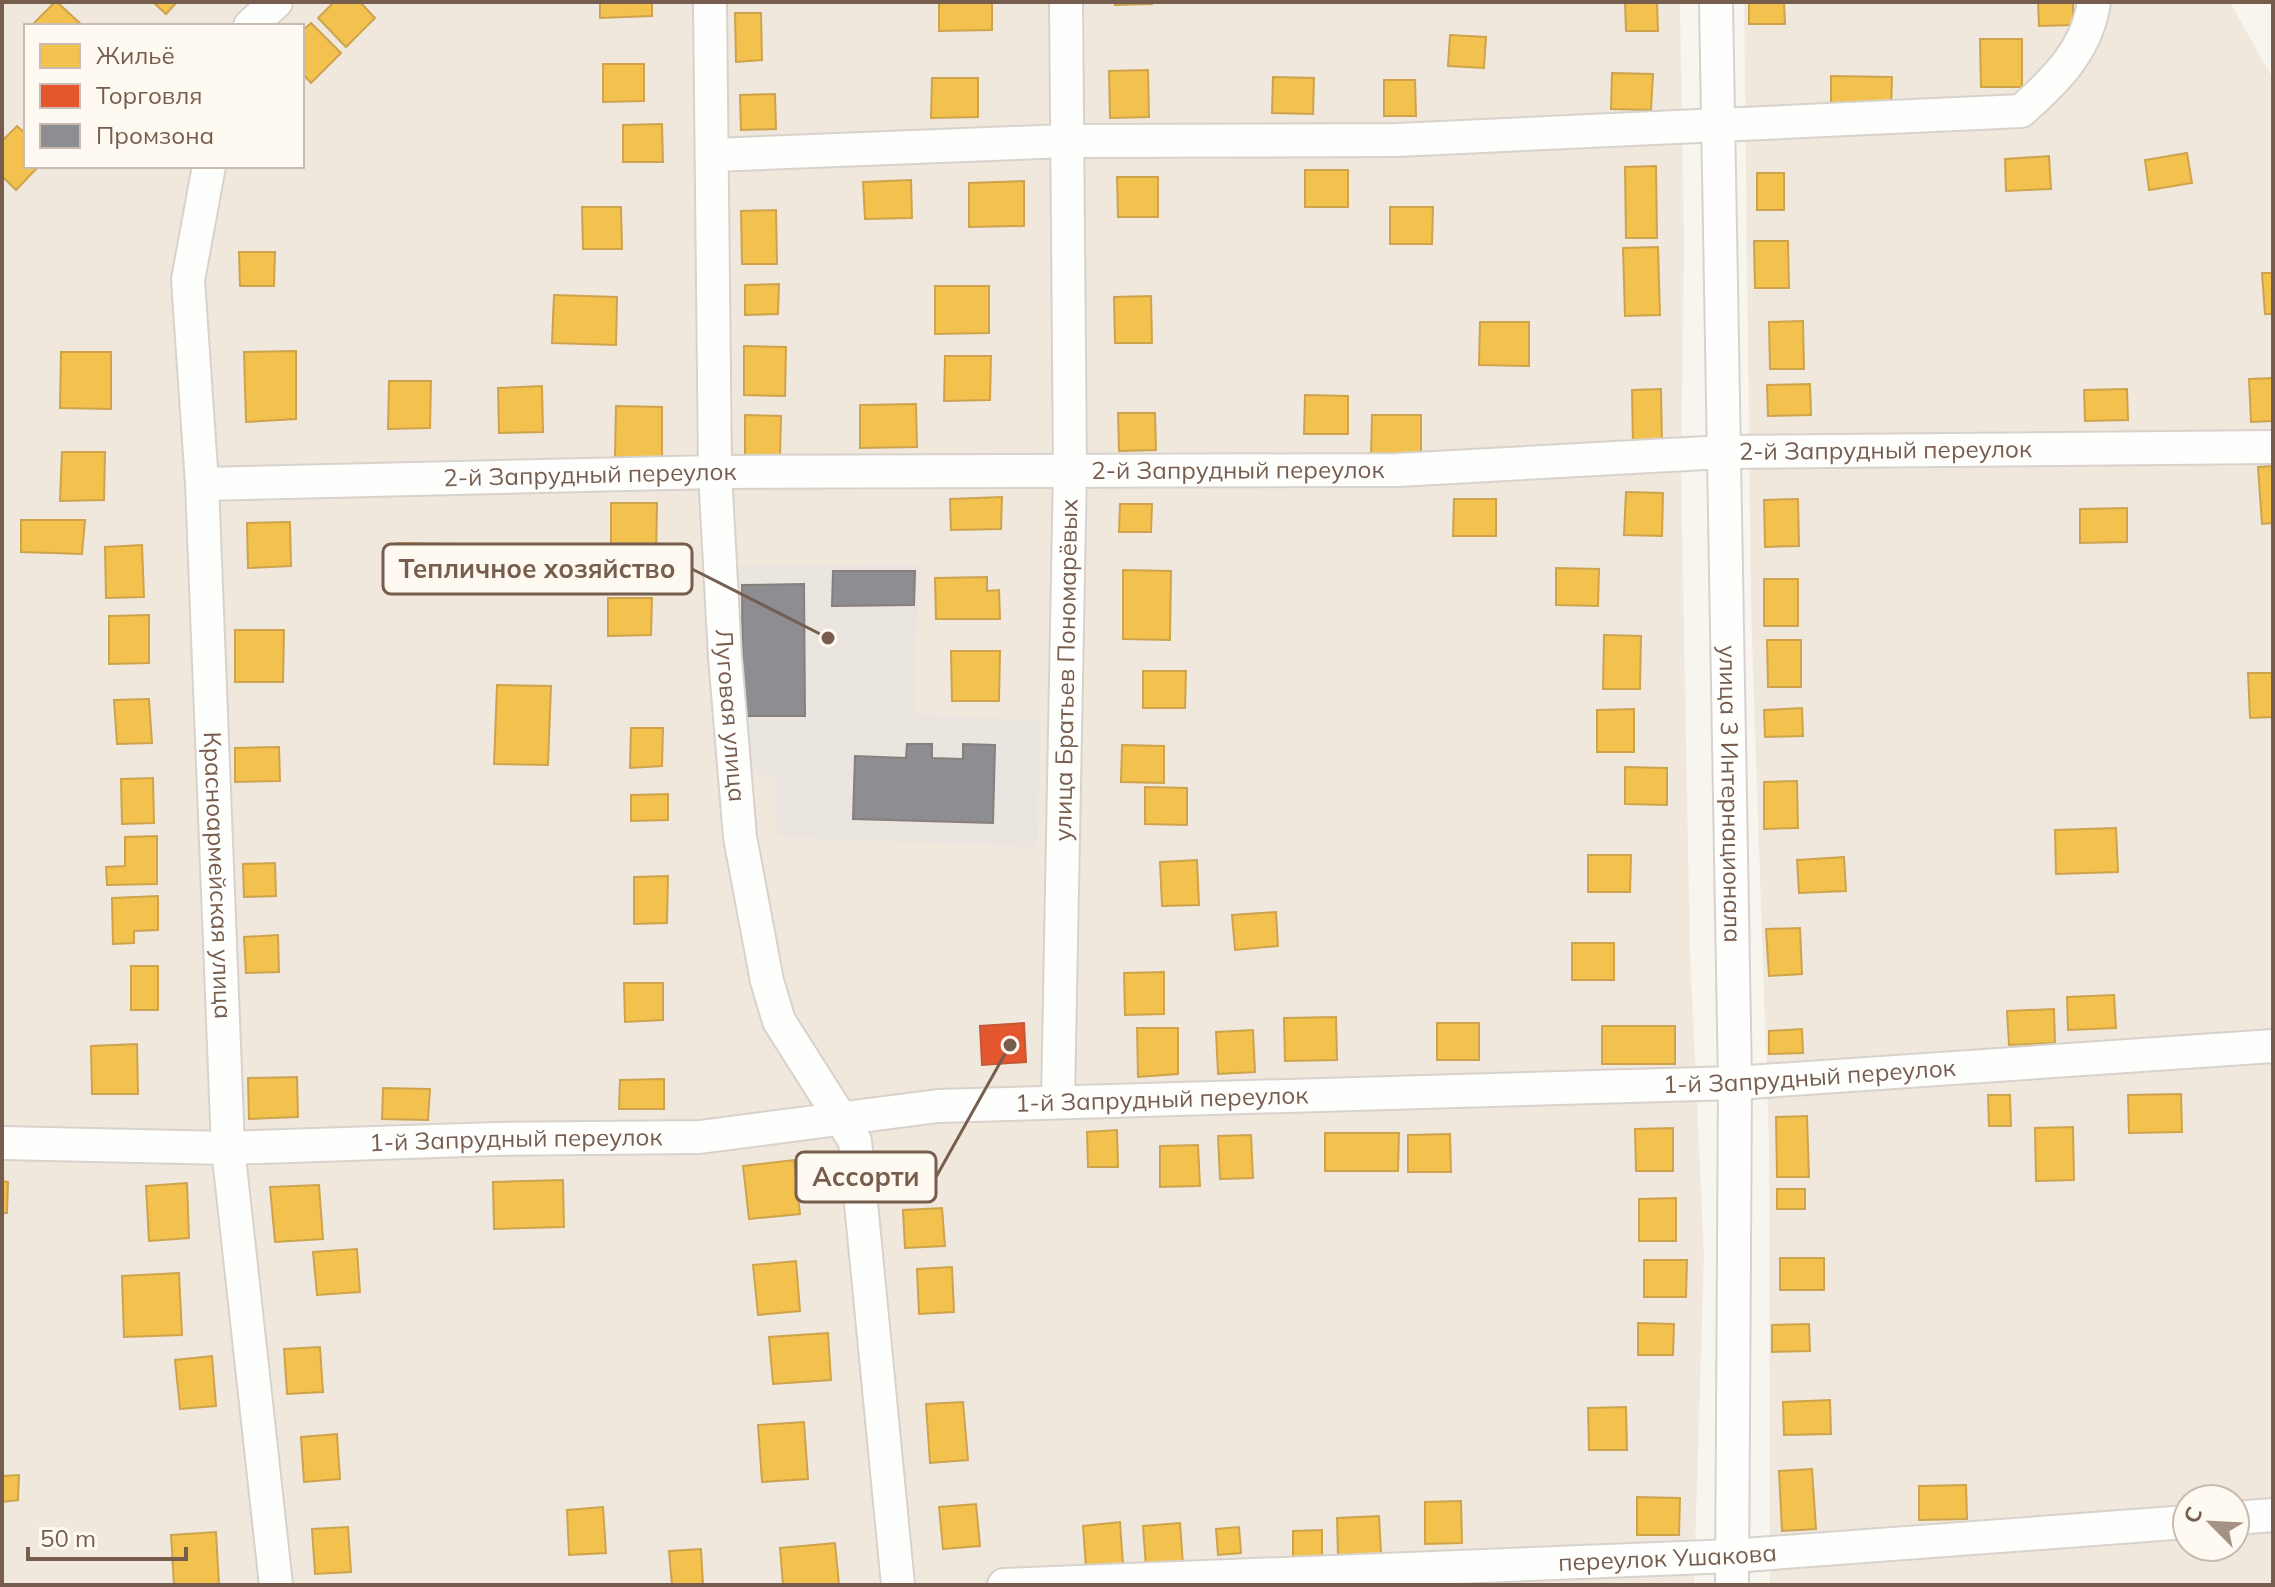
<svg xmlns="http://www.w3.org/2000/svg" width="2275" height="1587" viewBox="0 0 2275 1587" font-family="Mulish,sans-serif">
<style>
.residential{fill:#f1e8dd;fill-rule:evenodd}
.industrial{fill:#ebe5df}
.homes{fill:#f2c14e;stroke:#cda34e;stroke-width:2}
.shops{fill:#e4572e;stroke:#c35937;stroke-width:2}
.industry{fill:#8d8d92;stroke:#867f7d;stroke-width:2}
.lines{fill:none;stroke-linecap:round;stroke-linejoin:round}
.minor-casing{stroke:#d8d2cc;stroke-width:36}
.minor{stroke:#fefefd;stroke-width:32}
.labels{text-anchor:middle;stroke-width:8;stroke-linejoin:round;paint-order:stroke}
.street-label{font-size:24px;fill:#775d4d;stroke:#fffaf1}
.leader{fill:none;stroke:#775d4d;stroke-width:3}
.callout-dot{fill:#775d4d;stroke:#fffaf1;stroke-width:3}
.callout{fill:#fffaf1;stroke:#775d4d;stroke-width:3}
.callout-label{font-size:26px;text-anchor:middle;font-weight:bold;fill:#775d4d}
</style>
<rect width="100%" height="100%" fill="#f8f5ef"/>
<g class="residential">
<path d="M2,2H1680L1684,246L1681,474L1690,952L1704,1257L1694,1585H2V325L5,321L2,320ZM26,26H302V166H26Z"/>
<path d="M1744,2H2230L2273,79V1585H1770L1769,1144L1751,611ZM2187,1499H2235V1547H2187Z"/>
</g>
<path class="industrial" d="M920,564L914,713L1039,721L1038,847L777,837L775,775L742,774L737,565Z"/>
<g class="homes">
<path d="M55,2H57L83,26H31Z"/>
<path d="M153,2H177L166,14Z"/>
<path d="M334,2H360L375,18L346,47L318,18Z"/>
<path d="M600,2H652V16L600,18Z"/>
<path d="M939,2H992V30L939,31Z"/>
<path d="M1115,2H1152V4L1115,5Z"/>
<path d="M1625,2H1657L1658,31H1626Z"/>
<path d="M1749,2H1784L1785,24H1749Z"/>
<path d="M2038,2H2073V25L2039,26Z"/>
<path d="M735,13H761L762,60L736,62Z"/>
<path d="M311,23L341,53L311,83L302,73V31Z"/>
<path d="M1450,35L1486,37L1484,68L1448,66Z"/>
<path d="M1980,39H2022V87H1981Z"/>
<path d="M603,64H644V101L603,102Z"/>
<path d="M1148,70L1149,117L1110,118L1109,71Z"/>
<path d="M1612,73L1653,74L1651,110L1611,109Z"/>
<path d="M1831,76L1892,77L1891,111L1831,110Z"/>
<path d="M1273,77L1314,78L1313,114L1272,113Z"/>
<path d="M932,78H978V117L931,118Z"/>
<path d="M1384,80H1415L1416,116H1384Z"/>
<path d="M775,94L776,129L741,130L740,95Z"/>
<path d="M662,124L663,162H623V125Z"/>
<path d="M17,126L26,134V166H39L16,190L2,176V141Z"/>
<path d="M2187,153L2192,183L2149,190L2145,160Z"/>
<path d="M2049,156L2051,189L2006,191L2005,159Z"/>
<path d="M1656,166L1657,238H1626L1625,167Z"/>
<rect x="1305" y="170" width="43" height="37"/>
<rect x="1757" y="173" width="27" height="37"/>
<path d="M1117,177H1158V217H1118Z"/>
<path d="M911,180L912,218L865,219L863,182Z"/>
<path d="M1024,181V226L969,227V183Z"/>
<path d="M582,207H621L622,249H583Z"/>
<path d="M1390,207H1433L1432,244H1390Z"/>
<path d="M776,210L777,264H742L741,211Z"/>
<path d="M1754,241H1788L1789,288H1755Z"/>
<path d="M1658,247L1660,315L1625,316L1623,248Z"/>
<path d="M239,252H275L274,286H240Z"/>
<path d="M2262,273H2273V314H2265Z"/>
<path d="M779,284L778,314L745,315V285Z"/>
<path d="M935,286H989V333L935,334Z"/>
<path d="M554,295L617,297L616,345L552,343Z"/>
<path d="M1151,296L1152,343H1115L1114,297Z"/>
<path d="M1803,321L1804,369H1770L1769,322Z"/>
<path d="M1480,322H1529V366L1479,365Z"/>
<path d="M744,346L786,347L785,396L744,395Z"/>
<path d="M296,351V419L246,422L244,352Z"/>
<path d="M61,352H111V409L60,408Z"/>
<path d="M945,356H991L990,400L944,401Z"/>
<path d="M2273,378V421L2251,422L2249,379Z"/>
<path d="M389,381H431L430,428L388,429Z"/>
<path d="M1810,384L1811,415L1768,416L1767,385Z"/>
<path d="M542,386L543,432L499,433L498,388Z"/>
<path d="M1661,389L1662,446L1633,447L1632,390Z"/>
<path d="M2127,389L2128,420L2085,421L2084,390Z"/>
<path d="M1305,395L1348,396V434H1304Z"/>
<path d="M916,404L917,447L860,448V405Z"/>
<path d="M616,406L662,407V457H615Z"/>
<path d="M1118,413H1155L1156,450L1119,451Z"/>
<path d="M745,415L781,416L780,455H745Z"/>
<path d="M1372,415H1421V459L1371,458Z"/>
<path d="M62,452H105L104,500L60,501Z"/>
<path d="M2273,466V523L2262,524L2258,467Z"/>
<path d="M1626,492L1663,493L1662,536L1624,535Z"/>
<path d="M1002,497L1001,529L951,530L950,499Z"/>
<path d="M1454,499H1496V536H1453Z"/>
<path d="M1798,499L1799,546L1765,547L1764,500Z"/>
<path d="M611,503H657L656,560H611Z"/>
<path d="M1120,504H1152L1151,532H1119Z"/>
<path d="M2127,508V542L2080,543V509Z"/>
<path d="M21,520H85L82,554L21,552Z"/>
<path d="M290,522L291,566L248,568L247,523Z"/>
<path d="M398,543L457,544L455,587L397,586Z"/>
<path d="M142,545L144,597L106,598L105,547Z"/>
<path d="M1556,568L1599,569L1598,606L1556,605Z"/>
<path d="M1123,570L1171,571L1170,640L1123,639Z"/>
<path d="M987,577V591L999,590L1000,619H936L935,578Z"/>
<rect x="1764" y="579" width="34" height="47"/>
<path d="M608,598H652L651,635L608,636Z"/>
<path d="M149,615V663L109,664V616Z"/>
<path d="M235,630H284L283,682H235Z"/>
<path d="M1604,635L1641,636L1640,689H1603Z"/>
<path d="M1767,640H1801V687H1768Z"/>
<path d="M951,651H1000L999,701H952Z"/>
<path d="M1143,671H1186L1185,708H1143Z"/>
<path d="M2248,673H2273V717L2250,718Z"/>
<path d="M497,685L551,686L548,765L494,764Z"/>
<path d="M149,699L152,743L117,744L114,700Z"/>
<path d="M1802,708L1803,736L1765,737L1764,710Z"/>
<path d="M1634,709V752H1597V710Z"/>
<path d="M631,728H663L662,766L630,768Z"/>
<path d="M1122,745L1164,746V783L1121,782Z"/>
<path d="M279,747L280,781L235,782V748Z"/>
<path d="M1625,767L1667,768V805L1625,804Z"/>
<path d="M153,778L154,823L122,824L121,779Z"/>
<path d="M1797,781L1798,828L1764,829V782Z"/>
<path d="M1145,787L1187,788V825L1145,824Z"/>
<path d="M668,794V820L631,821V795Z"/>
<path d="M2116,828L2118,872L2056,874L2055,830Z"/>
<path d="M157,836V884L107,885L106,867L125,866V837Z"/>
<path d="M1588,855H1631L1630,892H1588Z"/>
<path d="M1844,857L1846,891L1799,893L1797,860Z"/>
<path d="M1197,860L1199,905L1162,906L1160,862Z"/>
<path d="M275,863L276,896L244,897L243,864Z"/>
<path d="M668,876L667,923L634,924V877Z"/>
<path d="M158,896V930L134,931V943L113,944L112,898Z"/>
<path d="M1276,912L1278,946L1235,950L1232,915Z"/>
<path d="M1800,928L1802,974L1769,976L1766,929Z"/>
<path d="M278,935L279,972L246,973L244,937Z"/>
<rect x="1572" y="943" width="42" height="37"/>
<rect x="131" y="966" width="27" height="44"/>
<path d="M1164,972V1014L1125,1015L1124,973Z"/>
<path d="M624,983H663V1020L625,1022Z"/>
<path d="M2114,995L2116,1028L2068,1030L2067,997Z"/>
<path d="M2054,1009L2055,1043L2009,1045L2007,1011Z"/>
<path d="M1336,1017L1337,1060L1285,1061L1284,1018Z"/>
<rect x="1437" y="1023" width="42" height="37"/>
<rect x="1602" y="1026" width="73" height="38"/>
<path d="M1137,1028H1178V1074L1138,1077Z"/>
<path d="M1802,1029L1803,1053L1769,1054V1031Z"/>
<path d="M1253,1030L1255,1072L1218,1074L1216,1032Z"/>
<path d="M137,1044L138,1094H92L91,1046Z"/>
<path d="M297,1077L298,1117L249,1119L248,1078Z"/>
<path d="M664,1079V1109H619L620,1080Z"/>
<path d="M383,1088L430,1089L428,1120L382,1119Z"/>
<path d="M2181,1094L2182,1132L2129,1133L2128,1095Z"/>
<path d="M1988,1095H2010L2011,1126H1989Z"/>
<path d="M1807,1116L1809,1177H1777L1776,1117Z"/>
<path d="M2073,1127L2074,1180L2036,1181L2035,1128Z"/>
<path d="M1673,1128V1171H1636L1635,1129Z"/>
<path d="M1117,1130L1118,1167H1088L1087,1132Z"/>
<path d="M1325,1133H1399L1398,1171H1325Z"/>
<path d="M1450,1134L1451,1172H1408V1135Z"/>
<path d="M1251,1135L1253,1178L1220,1179L1218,1136Z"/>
<path d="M1198,1145L1200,1186L1160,1187V1146Z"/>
<path d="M794,1160L800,1214L749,1219L743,1166Z"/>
<path d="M563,1180L564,1227L494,1229L493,1182Z"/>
<path d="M2,1181L8,1182L7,1213H2Z"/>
<path d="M187,1183L189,1238L149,1241L146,1186Z"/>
<path d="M319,1185L323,1239L275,1242L270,1187Z"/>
<rect x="1777" y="1189" width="28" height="20"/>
<path d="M1676,1198V1241H1639V1199Z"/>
<path d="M942,1208L945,1246L905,1248L903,1210Z"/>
<path d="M357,1249L360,1292L317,1295L313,1252Z"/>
<rect x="1780" y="1258" width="44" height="32"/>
<path d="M1644,1260H1687L1686,1297H1644Z"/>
<path d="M796,1261L800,1311L758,1315L753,1265Z"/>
<path d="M952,1267L954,1312L919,1314L917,1269Z"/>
<path d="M179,1273L182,1335L124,1337L122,1276Z"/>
<path d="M1638,1323L1674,1324L1673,1355H1638Z"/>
<path d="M1809,1324L1810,1351L1772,1352V1325Z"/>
<path d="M828,1333L831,1380L773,1384L769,1337Z"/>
<path d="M320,1347L323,1392L287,1394L284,1349Z"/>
<path d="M212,1356L216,1406L180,1409L175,1360Z"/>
<path d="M1830,1400L1831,1434L1784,1435L1783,1402Z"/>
<path d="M963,1402L968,1460L930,1463L926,1404Z"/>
<path d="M1626,1407L1627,1450H1589L1588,1408Z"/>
<path d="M804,1422L808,1479L762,1482L758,1425Z"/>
<path d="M337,1434L340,1479L304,1482L301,1437Z"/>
<path d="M1812,1469L1816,1529L1782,1531L1779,1471Z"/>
<path d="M19,1475L18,1500L2,1502V1476Z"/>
<path d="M1966,1485L1967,1519L1919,1520V1486Z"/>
<path d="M1637,1497L1680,1498L1679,1535H1637Z"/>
<path d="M1461,1501L1462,1543L1425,1544V1502Z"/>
<path d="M976,1504L980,1546L943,1549L939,1507Z"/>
<path d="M603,1507L606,1553L569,1555L567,1510Z"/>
<path d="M1379,1516L1381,1554L1338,1555L1337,1518Z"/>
<path d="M1120,1522L1123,1565L1086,1568L1083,1526Z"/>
<path d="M1180,1523L1183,1565L1146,1568L1143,1526Z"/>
<path d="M348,1527L351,1572L315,1574L312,1529Z"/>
<path d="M1239,1527L1241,1553L1218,1555L1216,1529Z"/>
<path d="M1322,1530V1556L1293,1557V1531Z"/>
<path d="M216,1532L219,1585H174L171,1535Z"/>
<path d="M835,1543L839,1585H783L780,1548Z"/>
<path d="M701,1549L703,1585H672L669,1551Z"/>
</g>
<path class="shops" d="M1024,1023L1026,1062L982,1065L980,1026Z"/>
<g class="industry">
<path d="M833,571H915L914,605L832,606Z"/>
<path d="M804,584L805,716H743L742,585Z"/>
<path d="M907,744H932V758L963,759V744L995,745L993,823L853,819L855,756L906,758Z"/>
</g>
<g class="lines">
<defs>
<g id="minor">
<path id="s1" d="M710,2L715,472L725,657L740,837L767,981L779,1021L855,1141L898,1585"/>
<path id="s2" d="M1716,2L1735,1083L1732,1585"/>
<path d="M250,26L276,2"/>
<path d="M714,155L1065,141L1397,140L2021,111C2056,80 2087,50 2094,2"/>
<path id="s3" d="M209,166L188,280L202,484L228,1148L276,1585"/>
<path id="s4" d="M202,484L715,472L1398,470L1724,452L2273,447"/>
<path id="s5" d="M1058,1100L1070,469L1066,2"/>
<path id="s6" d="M2,1143L228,1148L495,1139L700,1137L938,1106L1735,1083L2273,1046"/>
<path d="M2235,1518L2273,1515"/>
<path id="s7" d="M1004,1585L1732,1556L2187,1522"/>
</g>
</defs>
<use href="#minor" class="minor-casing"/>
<use href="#minor" class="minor"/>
</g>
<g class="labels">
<g class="street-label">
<text dy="8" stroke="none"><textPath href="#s4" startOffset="1684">2-й Запрудный переулок</textPath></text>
<text dy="8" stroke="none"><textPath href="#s4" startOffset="1036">2-й Запрудный переулок</textPath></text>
<text dy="8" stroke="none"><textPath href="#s4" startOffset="388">2-й Запрудный переулок</textPath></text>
<text dy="8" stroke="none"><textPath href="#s5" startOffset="430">улица Братьев Пономарёвых</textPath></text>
<text dy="8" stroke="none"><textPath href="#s1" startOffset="714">Луговая улица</textPath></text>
<text dy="8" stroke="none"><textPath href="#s2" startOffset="792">улица 3 Интернационала</textPath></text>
<text dy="8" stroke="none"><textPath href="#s3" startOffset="712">Красноармейская улица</textPath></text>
<text dy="8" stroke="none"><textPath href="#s6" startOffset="1810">1-й Запрудный переулок</textPath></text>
<text dy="8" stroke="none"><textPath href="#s6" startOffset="1162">1-й Запрудный переулок</textPath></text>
<text dy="8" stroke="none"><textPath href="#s6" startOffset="514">1-й Запрудный переулок</textPath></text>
<text dy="8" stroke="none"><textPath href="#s7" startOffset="664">переулок Ушакова</textPath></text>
</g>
</g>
<path class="leader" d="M828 638L692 569M1010 1045L936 1177"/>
<g class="callout-dot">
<circle cx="828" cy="638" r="8"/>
<circle cx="1010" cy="1045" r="8"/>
</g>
<g class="callout">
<rect x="383" y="544" width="309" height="50" rx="8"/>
<rect x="796" y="1152" width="140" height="50" rx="8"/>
</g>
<g class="callout-label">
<text x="537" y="578">Тепличное хозяйство</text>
<text x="866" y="1186">Ассорти</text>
</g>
<rect width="2275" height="1587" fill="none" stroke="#775d4d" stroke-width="8"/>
<rect x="24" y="24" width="280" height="144" fill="#fffaf1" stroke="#c9bbaf" stroke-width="2"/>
<rect x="40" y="44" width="40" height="24" fill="#f2c14e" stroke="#c9bbaf" stroke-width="2"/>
<text x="96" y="64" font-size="24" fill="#775d4d">Жильё</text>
<rect x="40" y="84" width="40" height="24" fill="#e4572e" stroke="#c9bbaf" stroke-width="2"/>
<text x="96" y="104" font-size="24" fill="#775d4d">Торговля</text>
<rect x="40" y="124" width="40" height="24" fill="#8d8d92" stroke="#c9bbaf" stroke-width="2"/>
<text x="96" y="144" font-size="24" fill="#775d4d">Промзона</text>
<g transform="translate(2211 1523) rotate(294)"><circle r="38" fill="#fffaf1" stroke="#c9bbaf" stroke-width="2"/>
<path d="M0-6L14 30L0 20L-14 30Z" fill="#a49286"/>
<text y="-12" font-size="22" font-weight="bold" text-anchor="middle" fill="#775d4d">С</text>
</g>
<path d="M28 1547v12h158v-12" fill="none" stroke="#775d4d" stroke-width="4"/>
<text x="40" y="1547" font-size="24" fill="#775d4d" stroke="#fffaf1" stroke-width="6" paint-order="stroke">50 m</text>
</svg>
